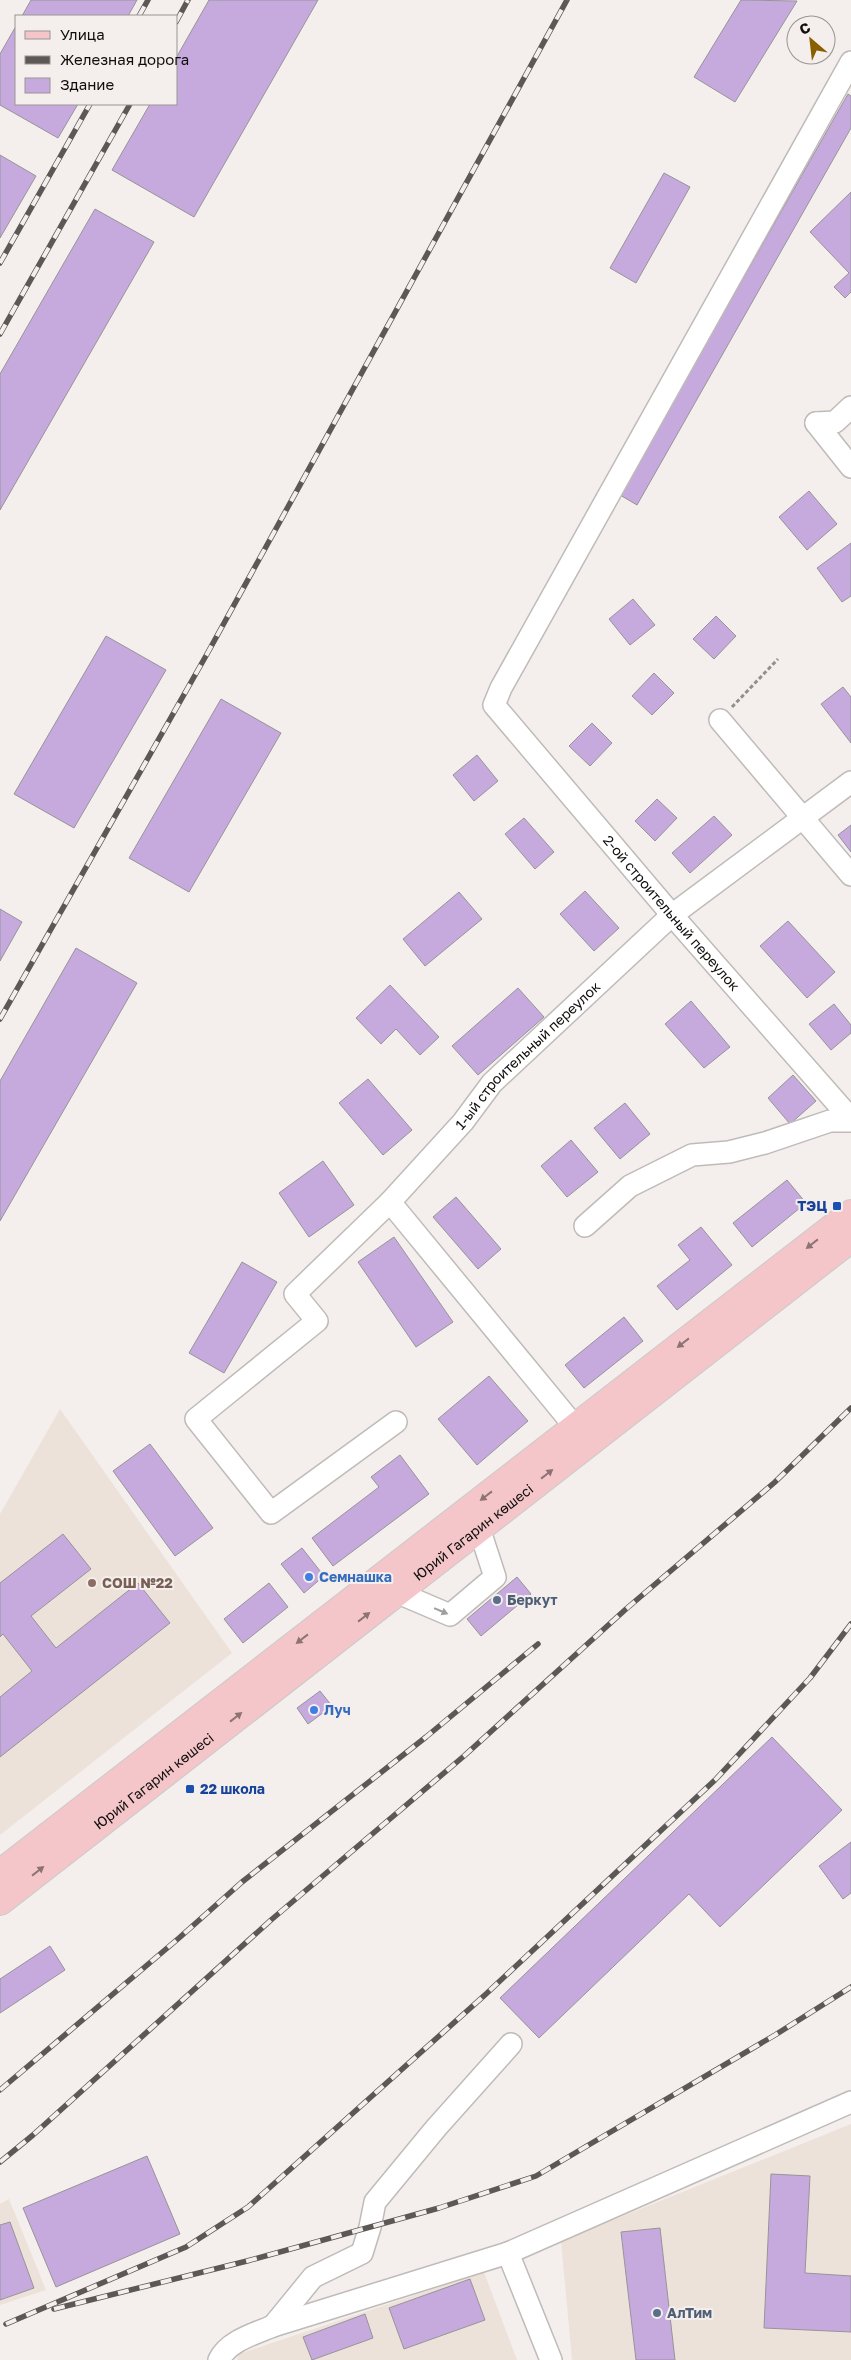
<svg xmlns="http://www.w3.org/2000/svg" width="851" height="2360" viewBox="0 0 851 2360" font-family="'Golos Text',sans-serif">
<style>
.built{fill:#ece2da}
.building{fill:#c6aade;stroke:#969498}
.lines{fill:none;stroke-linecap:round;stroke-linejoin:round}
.minor-casing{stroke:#bfbbb8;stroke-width:24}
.major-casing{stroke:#cacaca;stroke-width:30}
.path{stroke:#928f8c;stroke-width:3;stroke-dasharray:4 2.5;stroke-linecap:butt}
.minor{stroke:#fff;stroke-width:21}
.major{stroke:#f4c6c9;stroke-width:28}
.rail-casing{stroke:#5b5856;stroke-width:5.5}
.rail{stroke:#f4efec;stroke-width:4;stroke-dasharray:11;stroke-linecap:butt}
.oneway{fill:#8d7374}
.oneway2{fill:#9f9f9e}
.transit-dot{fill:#1a4fb4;stroke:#f4efec;stroke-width:2}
.shop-dot{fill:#3f7fe0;stroke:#f4efec;stroke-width:2}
.education-dot{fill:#8d6e63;stroke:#f4efec;stroke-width:2}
.service-dot{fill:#5c6f8a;stroke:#f4efec;stroke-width:2}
.labels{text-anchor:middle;stroke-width:4;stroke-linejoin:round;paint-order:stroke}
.street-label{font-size:14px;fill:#100e0d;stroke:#f4efec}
.transit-label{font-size:14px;font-weight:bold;fill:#164399;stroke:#f4efec;text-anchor:end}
.shop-label{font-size:14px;font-weight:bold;fill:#366cbe;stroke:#f4efec;text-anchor:start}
.education-label{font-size:14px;font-weight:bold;fill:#785e54;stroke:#f4efec;text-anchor:start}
.service-label{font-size:14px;font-weight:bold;fill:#4e5e75;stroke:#f4efec;text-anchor:start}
</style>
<rect width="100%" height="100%" fill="#f4efec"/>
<g class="built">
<path d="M60,1409L232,1653L0,1835V1514Z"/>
<path d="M851,2124V2360H572L561,2241Z"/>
<path d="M9,2199L46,2290L0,2305V2204Z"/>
<path d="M484,2272L517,2360H237L239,2354Z"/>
</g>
<g class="building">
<path d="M31,0H137L128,16H22Z"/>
<path d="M209,0H318L194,217L112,170L150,104H176V58Z"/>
<path d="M741,0L797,1L735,102L694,77Z"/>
<path d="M16,26V104H78L58,138L0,105V54Z"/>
<path d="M848,94L851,96V128L637,505L620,495Z"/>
<path d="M0,155L36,176L0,238Z"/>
<path d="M664,173L690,187L636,283L610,268Z"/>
<path d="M851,192V292L845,298L834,287L849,273L810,232Z"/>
<path d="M95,209L154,242L0,510V374Z"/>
<path d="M809,491L837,524L807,550L779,517Z"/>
<path d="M851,543V596L842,602L817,568Z"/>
<path d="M633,599L655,625L630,645L609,619Z"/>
<path d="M716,616L736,636L714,659L693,639Z"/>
<path d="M106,636L166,670L74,828L14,794Z"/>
<path d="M654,673L674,693L652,715L632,696Z"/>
<path d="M843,687L851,697V743L821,704Z"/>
<path d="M221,699L281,733L189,892L129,858Z"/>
<path d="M592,723L612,743L590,766L569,746Z"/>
<path d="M477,755L498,781L474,801L453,775Z"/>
<path d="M657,799L677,818L655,841L635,821Z"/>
<path d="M714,816L732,835L690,873L672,853Z"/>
<path d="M524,818L554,852L535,869L505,834Z"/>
<path d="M851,825V852L838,835Z"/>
<path d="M585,891L619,928L594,951L560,914Z"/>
<path d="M459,892L482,919L425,966L403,939Z"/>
<path d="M0,909L22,922L0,961Z"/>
<path d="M788,921L835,972L807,998L760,946Z"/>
<path d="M76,948L137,983L0,1221V1081Z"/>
<path d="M390,985L439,1037L420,1055L396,1029L381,1044L356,1018Z"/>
<path d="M518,988L544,1017L478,1075L452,1046Z"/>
<path d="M691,1001L730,1047L704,1068L665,1024Z"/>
<path d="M834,1004L851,1025V1033L831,1050L809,1024Z"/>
<path d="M793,1075L816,1101L790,1124L768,1098Z"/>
<path d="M368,1079L412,1130L383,1155L339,1103Z"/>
<path d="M625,1103L650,1134L620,1159L594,1128Z"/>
<path d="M571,1140L598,1172L567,1197L541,1166Z"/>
<path d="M323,1161L354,1205L309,1237L279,1193Z"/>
<path d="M787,1180L806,1203L752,1247L733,1223Z"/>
<path d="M456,1197L501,1249L478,1269L433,1217Z"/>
<path d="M701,1227L732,1265L677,1310L657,1286L690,1260L678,1245Z"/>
<path d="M394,1237L453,1322L416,1347L358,1262Z"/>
<path d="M242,1262L277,1282L224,1373L189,1353Z"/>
<path d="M624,1317L643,1341L584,1388L565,1365Z"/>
<path d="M489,1376L528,1421L477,1465L438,1419Z"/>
<path d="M150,1444L213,1528L175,1556L113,1471Z"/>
<path d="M400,1455L429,1494L333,1566L312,1538L379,1487L371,1477Z"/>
<path d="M63,1534L91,1569L31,1616L56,1648L138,1583L170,1623L0,1757V1697L32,1671L3,1634L0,1637V1583Z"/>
<path d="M302,1548L324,1576L304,1593L281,1564Z"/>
<path d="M517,1577L531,1594L481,1636L467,1619Z"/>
<path d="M269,1583L288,1607L243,1643L224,1619Z"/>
<path d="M320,1691L332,1706L308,1724L297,1708Z"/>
<path d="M772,1737L842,1810L720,1927L689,1894L539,2038L500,1998Z"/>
<path d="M851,1842V1893L843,1899L819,1866Z"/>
<path d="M50,1946L65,1970L0,2013V1979Z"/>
<path d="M147,2156L180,2234L56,2287L23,2208Z"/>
<path d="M771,2174L810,2176L805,2273L851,2276V2332L764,2328Z"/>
<path d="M10,2222L34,2288L0,2300V2225Z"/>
<path d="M660,2228L675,2360H636L621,2232Z"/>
<path d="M470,2279L485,2320L404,2349L389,2308Z"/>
<path d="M365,2314L373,2338L312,2360L303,2337Z"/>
</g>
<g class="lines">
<defs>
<g id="minor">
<path id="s1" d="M851,62L501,688L494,705L672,915L851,1119"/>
<path d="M816,423L851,467"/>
<path d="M816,423L835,422L851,407"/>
<path d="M720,720L851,875"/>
<path d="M390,1202L585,1439"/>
<path d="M585,1226L630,1186L692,1155L729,1152L765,1143L830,1121H851"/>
<path id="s2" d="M396,1422L271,1513L196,1419L317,1321L295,1294L390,1202L463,1122L492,1083L672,915L851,782"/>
<path d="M396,1592L450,1615L495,1577L479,1528"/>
<path d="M508,2253L551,2360"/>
<path d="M273,2326L313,2277L362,2253L370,2227L375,2202L436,2128L511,2044"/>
<path d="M219,2360C228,2341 254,2334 273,2326L508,2253L851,2102"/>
</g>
<g id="major">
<path d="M0,1874L851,1214"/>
<path id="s3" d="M0,1901L851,1238"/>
</g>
</defs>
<use href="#minor" class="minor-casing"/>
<use href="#major" class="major-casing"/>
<path class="path" d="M732,707L778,659"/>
<use href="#minor" class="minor"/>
<use href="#major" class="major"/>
<defs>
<g id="rail">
<path d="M139,16L148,0"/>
<path d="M176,22L188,0"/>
<path d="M0,263L90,104"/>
<path d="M0,334L130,104"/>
<path d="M0,1019L207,654L567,0"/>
<path d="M0,2090L179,1938L242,1882L426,1737L538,1644"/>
<path d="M0,2162L33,2135L271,1920L464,1756L626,1609L775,1482L851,1408"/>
<path d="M54,2309L247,2261L439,2208L536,2176L775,2035L851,1987"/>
<path d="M6,2324L186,2247L248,2207L486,1994L715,1780L810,1678L851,1624"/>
</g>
</defs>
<use href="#rail" class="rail-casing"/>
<use href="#rail" class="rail"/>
</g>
<defs><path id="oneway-solid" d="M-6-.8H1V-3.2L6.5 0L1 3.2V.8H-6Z" transform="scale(1.25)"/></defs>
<g class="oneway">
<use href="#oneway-solid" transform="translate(812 1244) rotate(142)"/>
<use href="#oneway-solid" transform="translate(683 1343) rotate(142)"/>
<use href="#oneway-solid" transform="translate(547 1474) rotate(-38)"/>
<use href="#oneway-solid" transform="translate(486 1496) rotate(142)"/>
<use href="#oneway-solid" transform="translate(364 1617) rotate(-38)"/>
<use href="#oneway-solid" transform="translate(302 1639) rotate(142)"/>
<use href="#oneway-solid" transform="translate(236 1717) rotate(-38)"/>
<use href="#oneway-solid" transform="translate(38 1871) rotate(-38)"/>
</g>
<use class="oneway2" href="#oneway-solid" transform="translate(441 1611) rotate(23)"/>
<g class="transit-dot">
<rect x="832" y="1201" width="10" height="10" rx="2.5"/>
<rect x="185" y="1784" width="10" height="10" rx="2.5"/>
</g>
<g class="shop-dot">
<circle cx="309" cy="1577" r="5"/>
<circle cx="314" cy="1710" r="5"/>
</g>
<circle class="education-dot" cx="92" cy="1583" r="5"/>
<g class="service-dot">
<circle cx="497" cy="1600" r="5"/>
<circle cx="657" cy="2313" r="5"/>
</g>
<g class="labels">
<g class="street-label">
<text dy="5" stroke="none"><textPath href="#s1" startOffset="1009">2-ой строительный переулок</textPath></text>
<text dy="5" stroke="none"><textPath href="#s2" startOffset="799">1-ый строительный переулок</textPath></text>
<text dy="5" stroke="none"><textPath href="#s3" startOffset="600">Юрий Гагарин көшесі</textPath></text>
<text dy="5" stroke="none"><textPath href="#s3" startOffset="195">Юрий Гагарин көшесі</textPath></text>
</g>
<g class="transit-label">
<text x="827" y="1211">ТЭЦ</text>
<text x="200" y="1794" text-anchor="start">22 школа</text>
</g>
<g class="shop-label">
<text x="319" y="1582">Семнашка</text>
<text x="324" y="1715">Луч</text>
</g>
<g class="education-label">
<text x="102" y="1588">СОШ №22</text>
</g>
<g class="service-label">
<text x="507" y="1605">Беркут</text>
<text x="667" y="2318">АлТим</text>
</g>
</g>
<rect x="15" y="15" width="162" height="90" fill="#f4efec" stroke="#999593"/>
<rect x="25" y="31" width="25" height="8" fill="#f4c6c9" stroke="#999593"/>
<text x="60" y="40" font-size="15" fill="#100e0d">Улица</text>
<rect x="25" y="56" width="25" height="8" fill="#5b5856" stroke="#999593"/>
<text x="60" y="65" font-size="15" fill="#100e0d">Железная дорога</text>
<rect x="25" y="78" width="25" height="15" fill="#c6aade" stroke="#999593"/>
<text x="60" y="90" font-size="15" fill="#100e0d">Здание</text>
<g transform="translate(811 40) rotate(332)"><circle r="24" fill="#f4efec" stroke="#999593"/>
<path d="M0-4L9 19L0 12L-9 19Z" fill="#886000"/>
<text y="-8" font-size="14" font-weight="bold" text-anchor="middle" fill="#100e0d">С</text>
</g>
</svg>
